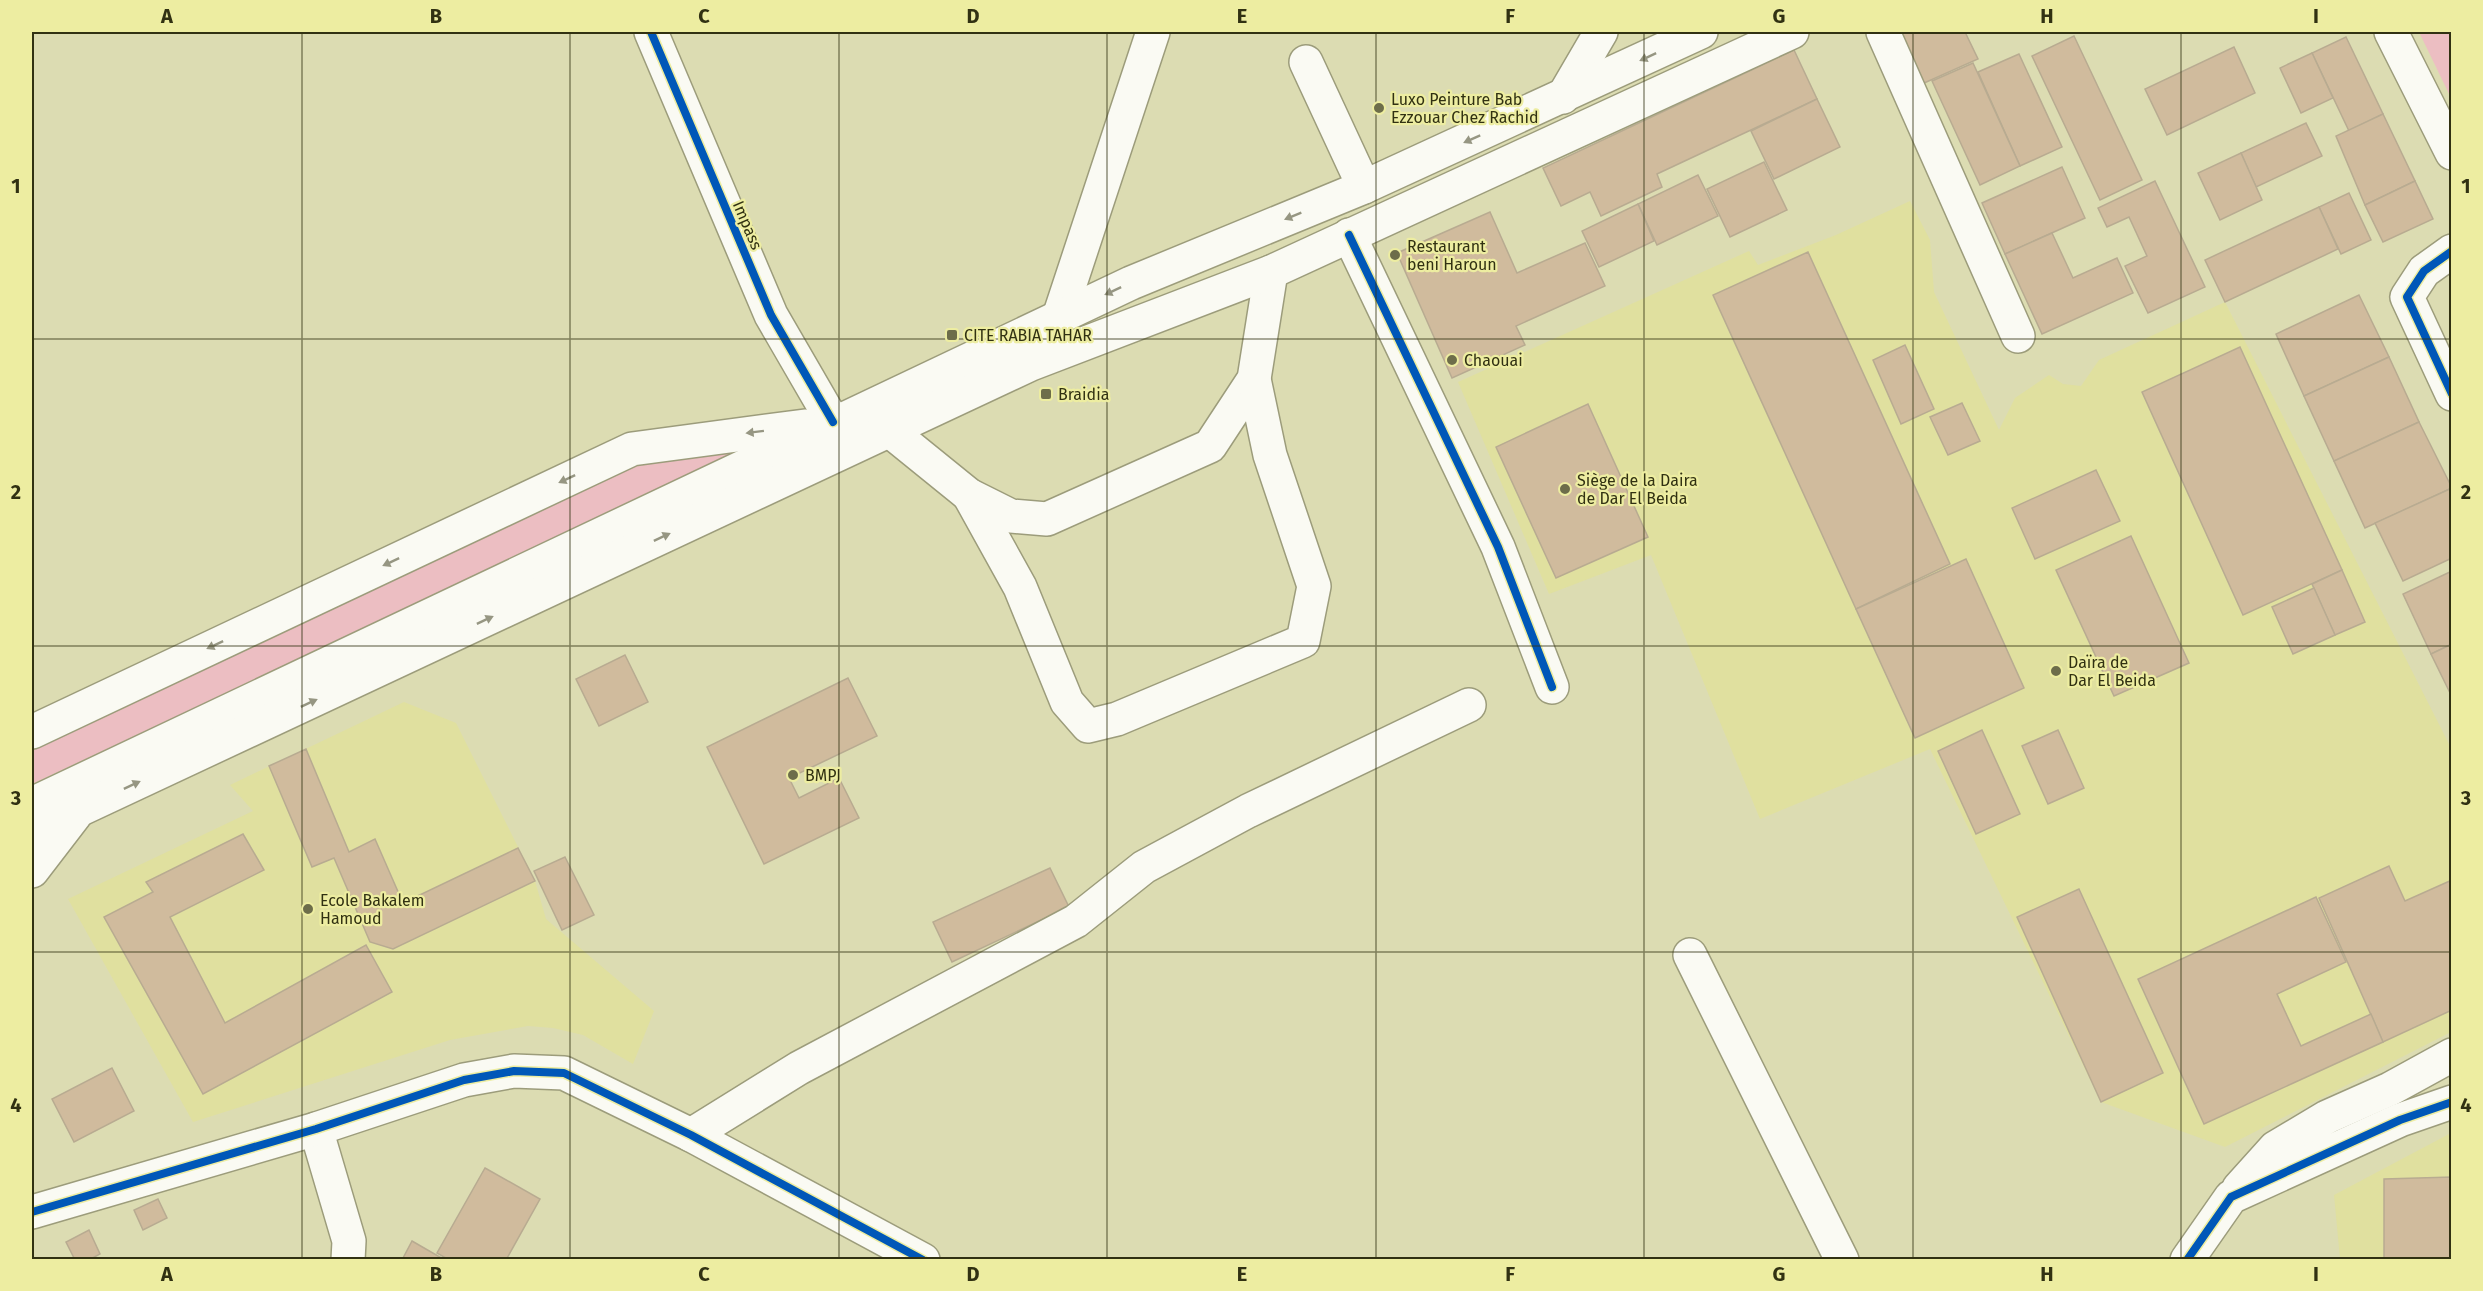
<svg xmlns="http://www.w3.org/2000/svg" width="2483" height="1291" viewBox="0 0 2483 1291" font-family="'Fira Sans',sans-serif">
<style>
.built{fill:#e0e09f}
.green{fill:#ecbec2}
.building{fill:#d0bb9d;stroke:#b8ab91;stroke-width:1.5}
.lines{fill:none;stroke-linecap:round;stroke-linejoin:round}
.minor-casing{stroke:#9c9c7b;stroke-width:36}
.highway-casing{stroke:#9c9c7b;stroke-width:36}
.minor{stroke:#fafaf3;stroke-width:33}
.highway{stroke:#fafaf3;stroke-width:33}
.cycleway-casing{stroke:#ededa1;stroke-width:11}
.cycleway{stroke:#0057b8;stroke-width:8}
.oneway{fill:#969682}
.grid{fill:none;stroke:#313112;stroke-width:1.5;stroke-opacity:0.55}
.poi-dot{fill:#6d6d4a;stroke:#ededa1;stroke-width:2}
.labels{text-anchor:middle;stroke-width:4.5;stroke-linejoin:round;paint-order:stroke}
.poi-label{font-size:16px;fill:#313112;stroke:#ededa1;text-anchor:start}
.street-label{font-size:16px;fill:#313112;stroke:#ededa1}
.neatline{fill:none;stroke:#313112;stroke-width:2}
.grid-label{font-size:20px;text-anchor:middle;font-weight:bold;fill:#313112}
</style>
<rect width="100%" height="100%" fill="#dcdcb2"/>
<g class="built">
<path d="M1910,201L1930,240L1934,292L1999,430L2015,398L2049,375L2063,384L2081,386L2099,360L2225,302L2451,748V1032L2225,1147L2101,1102L1930,749L1760,819L1651,555L1549,594L1458,382L1749,251L1758,265L1836,235Z"/>
<path d="M404,702L456,723L535,881L546,919L654,1011L633,1064L583,1035L553,1028L528,1026L450,1040L193,1122L68,899L253,811L230,785Z"/>
<path d="M2451,1133V1259H2340L2334,1195Z"/>
</g>
<g class="green">
<path d="M2419,32H2451V98Z"/>
<path d="M761,444L32,784V746L617,465Z"/>
</g>
<g class="building">
<path d="M1898,32H1965L1978,59L1922,84Z"/>
<path d="M2074,36L2142,180L2100,200L2032,56Z"/>
<path d="M2346,37L2383,114L2349,131L2312,53Z"/>
<path d="M2234,47L2255,93L2167,135L2145,89Z"/>
<path d="M1794,50L1817,99L1657,174L1662,187L1601,216L1590,192L1561,206L1543,168Z"/>
<path d="M2312,53L2333,98L2301,113L2280,68Z"/>
<path d="M2019,54L2062,147L2020,166L1978,72Z"/>
<path d="M1973,63L2020,166L1980,185L1932,81Z"/>
<path d="M1817,99L1840,147L1774,179L1751,131Z"/>
<path d="M2383,114L2415,181L2365,205L2336,136Z"/>
<path d="M2306,123L2322,156L2256,187L2241,153Z"/>
<path d="M2241,153L2262,200L2220,220L2198,173Z"/>
<path d="M1764,162L1787,210L1730,237L1707,189Z"/>
<path d="M2062,167L2085,218L2005,254L1982,203Z"/>
<path d="M1698,175L1718,216L1657,245L1638,204Z"/>
<path d="M2155,181L2205,287L2148,313L2125,266L2147,256L2129,217L2107,227L2098,208Z"/>
<path d="M2415,181L2433,219L2383,242L2365,205Z"/>
<path d="M2349,193L2371,240L2341,254L2319,207Z"/>
<path d="M1638,204L1654,241L1599,267L1582,231Z"/>
<path d="M2319,207L2338,249L2225,302L2205,260Z"/>
<path d="M1490,212L1517,273L1585,243L1605,286L1516,326L1525,345L1452,378L1397,253Z"/>
<path d="M2052,233L2073,278L2117,258L2133,293L2042,334L2005,254Z"/>
<path d="M1808,252L1950,564L1856,609L1713,295Z"/>
<path d="M2359,295L2389,357L2304,396L2276,334Z"/>
<path d="M1905,345L1934,409L1901,424L1873,360Z"/>
<path d="M2240,347L2342,570L2243,615L2142,392Z"/>
<path d="M2389,357L2419,422L2334,461L2304,396Z"/>
<path d="M1962,403L1980,441L1948,455L1930,417Z"/>
<path d="M1588,404L1648,537L1556,578L1496,447Z"/>
<path d="M2419,422L2452,488L2365,528L2334,461Z"/>
<path d="M2096,470L2120,521L2035,559L2012,508Z"/>
<path d="M2452,488V558L2403,581L2375,523Z"/>
<path d="M2131,536L2189,663L2114,696L2056,570Z"/>
<path d="M1966,559L2024,688L1915,738L1856,609Z"/>
<path d="M2342,570L2365,622L2335,635L2312,584Z"/>
<path d="M2452,571V644L2431,654L2403,594Z"/>
<path d="M2314,588L2335,635L2293,654L2272,607Z"/>
<path d="M2452,644V697L2431,654Z"/>
<path d="M625,655L648,702L599,726L576,679Z"/>
<path d="M848,678L877,736L789,778L799,798L839,778L859,818L764,864L707,747Z"/>
<path d="M1982,730L2020,814L1976,834L1938,751Z"/>
<path d="M2058,730L2084,788L2048,804L2022,746Z"/>
<path d="M306,749L349,852L375,839L403,903L518,848L535,881L393,949L370,942L334,858L312,867L269,766Z"/>
<path d="M243,834L264,870L170,917L225,1023L366,945L392,992L203,1094L104,917L153,892L146,882Z"/>
<path d="M565,857L594,915L562,930L534,871Z"/>
<path d="M2389,866L2405,901L2452,880V1010L2383,1042L2319,898Z"/>
<path d="M1050,868L1069,907L952,962L933,922Z"/>
<path d="M2079,889L2163,1073L2101,1102L2017,917Z"/>
<path d="M2316,897L2346,962L2277,994L2301,1046L2371,1014L2383,1042L2204,1124L2138,979Z"/>
<path d="M112,1068L134,1111L74,1142L52,1099Z"/>
<path d="M485,1168L540,1199L506,1260H449L437,1253Z"/>
<path d="M2452,1177V1260H2384V1179Z"/>
<path d="M158,1199L167,1218L143,1230L134,1210Z"/>
<path d="M89,1230L100,1254L89,1260H75L66,1242Z"/>
<path d="M412,1241L445,1260H402Z"/>
</g>
<g class="lines">
<defs>
<g id="minor">
<path d="M651,32L771,315L833,422"/>
<path d="M1883,32L2018,336"/>
<path d="M2391,32L2452,153"/>
<path d="M1306,62L1364,187"/>
<path d="M1563,97L1601,32"/>
<path d="M1349,235L1498,547L1552,687"/>
<path d="M2452,251L2424,271L2407,297L2452,394"/>
<path d="M1059,317L1153,32"/>
<path d="M890,431L969,495L1011,516L1047,519L1210,446L1254,379L1271,272"/>
<path d="M969,495L1020,587L1067,702L1088,726L1117,719L1303,641L1314,586L1270,455L1254,379"/>
<path d="M1690,955L1842,1260"/>
<path d="M316,1129L349,1241L348,1260"/>
<path d="M691,1135L799,1068L1076,921L1144,867L1248,811L1469,705"/>
<path d="M2239,1188L2275,1148L2327,1117L2390,1089L2452,1055"/>
<path d="M32,1212L316,1129L464,1080L514,1071L564,1073L691,1135L923,1260"/>
<path d="M2187,1260L2231,1197L2400,1120L2452,1102"/>
</g>
<g id="highway">
<path d="M32,732L632,449L805,426"/>
<path d="M32,804L1131,283L1364,187L1701,32"/>
<path d="M32,832L1031,364L1271,272L1792,32"/>
<path d="M32,871L75,815"/>
</g>
</defs>
<use href="#minor" class="minor-casing"/>
<use href="#highway" class="highway-casing"/>
<use href="#minor" class="minor"/>
<use href="#highway" class="highway"/>
<defs>
<g id="cycleway">
<path d="M651,32L771,315L833,422"/>
<path d="M1349,235L1498,547L1552,687"/>
<path d="M2452,251L2424,271L2407,297L2452,394"/>
<path d="M32,1212L316,1129L464,1080L514,1071L564,1073L691,1135L923,1260"/>
<path d="M2187,1260L2231,1197L2400,1120L2452,1102"/>
</g>
</defs>
<use href="#cycleway" class="cycleway-casing"/>
<use href="#cycleway" class="cycleway"/>
</g>
<defs><path id="oneway-solid" d="M-6-.8H1V-3.2L6.5 0L1 3.2V.8H-6Z" transform="scale(1.5)"/></defs>
<g class="oneway">
<use href="#oneway-solid" transform="translate(1648 57) rotate(155)"/>
<use href="#oneway-solid" transform="translate(1472 139) rotate(156)"/>
<use href="#oneway-solid" transform="translate(1293 216) rotate(158)"/>
<use href="#oneway-solid" transform="translate(1113 291) rotate(155)"/>
<use href="#oneway-solid" transform="translate(755 432) rotate(173)"/>
<use href="#oneway-solid" transform="translate(567 479) rotate(155)"/>
<use href="#oneway-solid" transform="translate(662 537) rotate(-25)"/>
<use href="#oneway-solid" transform="translate(391 562) rotate(155)"/>
<use href="#oneway-solid" transform="translate(485 620) rotate(-25)"/>
<use href="#oneway-solid" transform="translate(215 645) rotate(155)"/>
<use href="#oneway-solid" transform="translate(309 703) rotate(-25)"/>
<use href="#oneway-solid" transform="translate(132 785) rotate(-25)"/>
</g>
<path class="grid" d="M302,32V1260M570,32V1260M839,32V1260M1107,32V1260M1376,32V1260M1644,32V1260M1913,32V1260M2181,32V1260M32,339H2452M32,646H2452M32,952H2452"/>
<g class="poi-dot">
<circle cx="1379" cy="108" r="6"/>
<circle cx="1395" cy="255" r="6"/>
<rect x="946" y="329" width="12" height="12" rx="3"/>
<circle cx="1452" cy="360" r="6"/>
<rect x="1040" y="388" width="12" height="12" rx="3"/>
<circle cx="1565" cy="489" r="6"/>
<circle cx="2056" cy="671" r="6"/>
<circle cx="793" cy="775" r="6"/>
<circle cx="308" cy="909" r="6"/>
</g>
<g class="labels">
<g class="poi-label">
<text x="1391" y="105">Luxo Peinture Bab<tspan x="1391" dy="18">Ezzouar Chez Rachid</tspan></text>
<text x="1407" y="252">Restaurant<tspan x="1407" dy="18">beni Haroun</tspan></text>
<text x="964" y="341">CITE RABIA TAHAR</text>
<text x="1464" y="366">Chaouai</text>
<text x="1058" y="400">Braidia</text>
<text x="1577" y="486">Siège de la Daira<tspan x="1577" dy="18">de Dar El Beida</tspan></text>
<text x="2068" y="668">Daïra de<tspan x="2068" dy="18">Dar El Beida</tspan></text>
<text x="805" y="781">BMPJ</text>
<text x="320" y="906">Ecole Bakalem<tspan x="320" dy="18">Hamoud</tspan></text>
</g>
<g class="street-label">
<text transform="translate(748 225) rotate(67)" y="6">Impass</text>
</g>
</g>
<rect width="2483" height="1291" fill="none" stroke="#ededa1" stroke-width="66"/>
<rect x="33" y="33" width="2417" height="1225" class="neatline"/>
<g class="grid-label">
<text x="167" y="23">A</text>
<text x="436" y="23">B</text>
<text x="704" y="23">C</text>
<text x="973" y="23">D</text>
<text x="1242" y="23">E</text>
<text x="1510" y="23">F</text>
<text x="1779" y="23">G</text>
<text x="2047" y="23">H</text>
<text x="2316" y="23">I</text>
<text x="16" y="193">1</text>
<text x="2466" y="193">1</text>
<text x="16" y="499">2</text>
<text x="2466" y="499">2</text>
<text x="16" y="805">3</text>
<text x="2466" y="805">3</text>
<text x="16" y="1112">4</text>
<text x="2466" y="1112">4</text>
<text x="167" y="1281">A</text>
<text x="436" y="1281">B</text>
<text x="704" y="1281">C</text>
<text x="973" y="1281">D</text>
<text x="1242" y="1281">E</text>
<text x="1510" y="1281">F</text>
<text x="1779" y="1281">G</text>
<text x="2047" y="1281">H</text>
<text x="2316" y="1281">I</text>
</g>
</svg>
